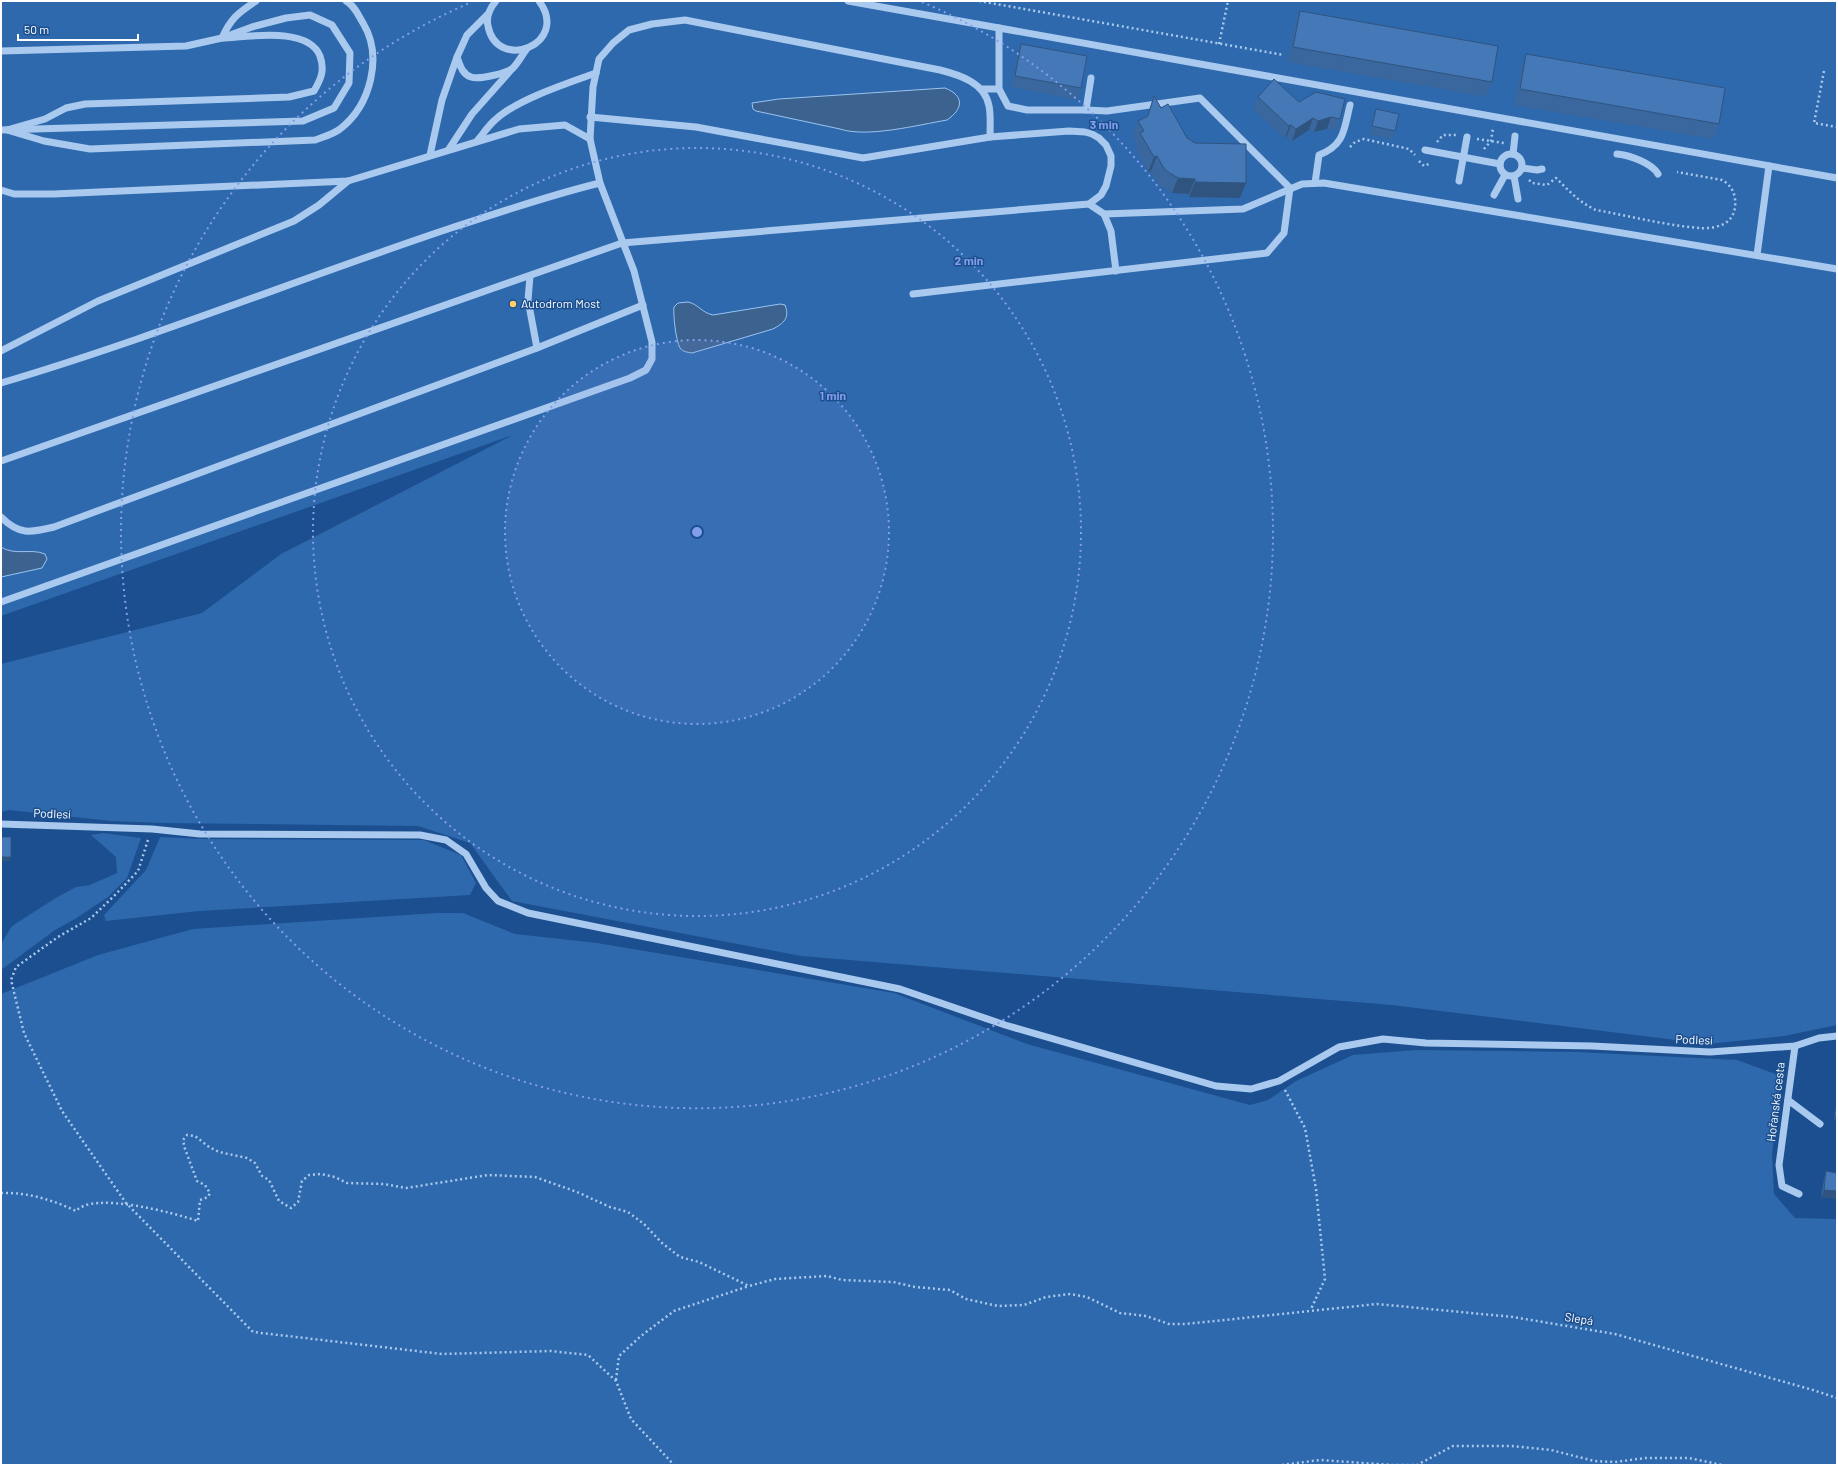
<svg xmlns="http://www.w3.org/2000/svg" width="1838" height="1466" viewBox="0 0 1838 1466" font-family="Barlow,sans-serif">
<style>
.green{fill:#2e69ad}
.water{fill:#3c6290;stroke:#9cc4f0}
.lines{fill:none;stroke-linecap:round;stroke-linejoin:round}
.path{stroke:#a9c9ee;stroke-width:2.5;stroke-dasharray:2 3;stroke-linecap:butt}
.minor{stroke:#a9c9ee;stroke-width:7}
.wall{fill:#3a679d}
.shaded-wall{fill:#305480}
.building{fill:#4478b7;stroke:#305480}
.ring{fill:none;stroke:#839eea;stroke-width:2;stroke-dasharray:2 4}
.poi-dot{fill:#ffd166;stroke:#1b4f8f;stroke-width:1.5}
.labels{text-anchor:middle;stroke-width:3;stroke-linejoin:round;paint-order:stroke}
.poi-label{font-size:12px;fill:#fff;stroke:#1b4f8f;text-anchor:start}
.street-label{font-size:12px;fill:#fff;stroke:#1b4f8f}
.centre{fill:#839eea;stroke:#1b4f8f;stroke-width:2}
.ring-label{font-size:12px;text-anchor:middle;font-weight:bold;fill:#839eea;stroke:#1b4f8f;stroke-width:3;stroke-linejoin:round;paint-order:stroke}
</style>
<rect width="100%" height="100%" fill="#1b4f8f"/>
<g class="green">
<path d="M1,1H1837V1025L1784,1036L1708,1044L1392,1005L801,956L512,901L470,843L418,826L162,823L111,821L9,810L1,812V664L202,613L281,554L513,435L1,616Z"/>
<path d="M103,833L141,838L127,878L108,897L75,919L55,930L1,970V944L12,926L54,899L76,887L90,885L117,873L116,857L91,835Z"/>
<path d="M160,837L204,839L424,840L461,855L476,883L470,895L199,911L106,921L104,915L146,870Z"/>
<path d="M437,913H463L515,934L597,943L894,993L1027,1044L1250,1105L1268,1100L1296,1081L1353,1055L1416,1050L1577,1052L1737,1060L1781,1076L1772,1155L1774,1194L1795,1218L1837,1219V1465H1V994L98,955L193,929Z"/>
</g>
<g class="water">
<path d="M945,88C965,96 963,109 947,120C918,125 867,138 840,129L756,111L753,109L752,103L779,99Z"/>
<path d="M688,302C698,304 702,313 713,315L780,304L785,305C790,318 784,323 773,329L692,353C687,352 683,352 680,348C676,341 673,315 674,307L678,303Z"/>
<path d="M1,547C15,556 31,548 45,554L47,559L42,568L1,577Z"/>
</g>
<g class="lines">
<g class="path">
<path d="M979,1L1284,55"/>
<path d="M1219,44L1228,1"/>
<path d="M1824,71L1814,123L1837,127"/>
<path d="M1477,139L1504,143"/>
<path d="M1437,142L1443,135H1456"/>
<path d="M1350,147L1355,142L1364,139L1409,149L1415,155"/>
<path d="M1484,149L1491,141L1493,128"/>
<path d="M1419,161L1424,166L1431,163"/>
<path d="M1529,180L1532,183L1547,185L1556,178C1568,190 1580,203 1596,210C1630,216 1664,225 1699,228C1707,229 1722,227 1728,221C1734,216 1736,207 1735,199C1734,190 1729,184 1722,180L1677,172"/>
<path d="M148,840L138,871L114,896L91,918L58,937L16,967L11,980L24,1033L62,1111L126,1203L253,1332L442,1354L551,1351L588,1355L616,1381L631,1419L674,1465"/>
<path d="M1285,1090L1305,1128L1316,1189L1325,1279L1311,1309"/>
<path d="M1,1193C27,1192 53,1200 76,1211C93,1191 174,1213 198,1221L200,1200L208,1197L210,1193L205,1185L197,1181L185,1149L183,1140L187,1135L195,1136L209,1147L219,1152L247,1158L255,1163L262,1176L269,1180L279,1201L291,1208L298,1202L302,1181L309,1175L321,1174L335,1177L347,1183L384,1184L406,1188L488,1175L535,1177L577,1192L610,1207L628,1212L644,1224L662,1243L680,1257L699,1262L749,1286L775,1279L827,1276L842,1280L893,1282L915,1287L950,1290L966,1299L998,1306L1024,1305L1046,1297L1070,1294L1087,1297L1120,1313L1146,1316L1169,1324H1186L1377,1304L1513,1317L1615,1334L1813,1390L1837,1398"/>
<path d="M616,1380L619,1356L641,1336L674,1311L749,1286"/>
<path d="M1282,1465L1320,1460L1392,1465H1417L1453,1446H1512L1551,1450L1594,1461L1615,1462L1645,1458H1689L1722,1465"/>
</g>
<g class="minor">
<path d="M256,1C238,13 231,18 222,38C248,37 308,26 320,56C325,70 321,79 314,91L289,97L85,104L66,108L45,119L7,130L44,141L90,149L315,140C323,137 334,134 340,129C371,105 383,56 363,23C358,15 355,6 346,1"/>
<path d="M496,1C490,8 486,17 488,26C497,73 571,44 539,1"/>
<path d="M848,1L1837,178"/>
<path d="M488,14L467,35L457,57C460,65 462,74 471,77C479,80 507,73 513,68C518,63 522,55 526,50"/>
<path d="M999,28V89L1008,106L1027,110H1086L1091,78"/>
<path d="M1,51L186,46L222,38L252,27L286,18L310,15L332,25L350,53L349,83L334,108L303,121L1,130"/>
<path d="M981,89H999"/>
<path d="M590,139L593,87L599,59L613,43L629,30L652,24L685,20L940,70C960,75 985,83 989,106C991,116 990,127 990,137"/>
<path d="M477,141C483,134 488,126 495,120C516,100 568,83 596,73"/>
<path d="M449,149L472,114L511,70"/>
<path d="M1425,150L1500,164"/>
<circle cx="1511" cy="165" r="11"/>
<path d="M1513,154L1515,136"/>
<path d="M1617,154C1629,155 1652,163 1658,174"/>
<path d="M430,155L442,100L457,57"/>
<path d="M1522,168L1537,170L1542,169"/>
<path d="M1514,176L1518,199"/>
<path d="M1459,181L1467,137"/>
<path d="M1315,183L1319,155C1345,145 1344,129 1350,105"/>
<path d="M1,190L14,194H54L348,181L519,129L565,125L590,139L600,183L634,271L652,342V359L646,370L630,378L1,602"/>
<path d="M1494,195L1505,175"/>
<path d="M1089,204L1104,214L1243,209L1302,184L1324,183L1837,269"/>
<path d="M1104,214L1111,231L1116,271"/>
<path d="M1757,255L1769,166"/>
<path d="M530,276L528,300L537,348"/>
<path d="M913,294L1267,253L1284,233L1290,188L1200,98L1107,111L1086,110"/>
<path d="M1,351L98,301L294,221L319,205L348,181"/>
<path d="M1,383C153,338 301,278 451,228C501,212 550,195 600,183"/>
<path d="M1,461L622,243L1089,204L1101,195L1106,186L1111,166V156L1106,145L1099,138L1092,134L1085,132L1069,131L990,137L863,158L696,127L590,117"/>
<path d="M1,517C19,535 30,533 54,527L537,348L643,305"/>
<path d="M1,824L152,829L200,834L420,835L446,840L466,854L486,888L498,901L528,913L900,989L1005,1025L1216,1086L1251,1089L1279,1081L1339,1047L1383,1039L1426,1043L1592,1046L1710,1052L1795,1046L1819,1038L1837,1036"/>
<path d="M1795,1046L1779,1165L1782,1186L1799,1194"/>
<path d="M1788,1100L1820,1124"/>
</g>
</g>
<g class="wall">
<path d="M1300,11L1492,82L1486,97L1288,62L1294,26Z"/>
<path d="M1021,44L1081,88L1077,100L1011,87L1017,56Z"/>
<path d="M1526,54L1719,124L1713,139L1514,105L1521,69Z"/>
<path d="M1154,96L1161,108L1187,138L1240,198L1189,197V194L1172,193L1159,185L1151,171L1148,172L1135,148L1137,143L1133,136L1138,121L1147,116Z"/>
<path d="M1258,97L1299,102L1340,119L1336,131L1327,129L1314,132L1309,130L1292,141L1287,136L1285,138L1253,109Z"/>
<path d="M1376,109L1395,131L1392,139L1369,134L1373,117Z"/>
<path d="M1837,1098V1120H1834Z"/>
<path d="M1826,1171L1837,1199L1821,1197L1824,1179Z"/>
</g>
<g class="shaded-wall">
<path d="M1331,117L1327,129L1314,132L1318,121Z"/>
<path d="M1313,118L1309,130L1292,141L1296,129Z"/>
<path d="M1291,125L1287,136L1285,138L1289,126Z"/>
<path d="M1157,156L1151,171L1148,172L1154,157Z"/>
<path d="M1178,178L1195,179L1189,194L1172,193Z"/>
<path d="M1195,182L1246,183L1240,198L1189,197Z"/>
<path d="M1,857H11L9,861H1Z"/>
<path d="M1837,1112V1120H1834Z"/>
<path d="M1824,1190L1837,1191V1199L1821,1197Z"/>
</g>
<g class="building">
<path d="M1300,11L1498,46L1492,82L1293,47Z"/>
<path d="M1021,44L1087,56L1081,88L1015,76Z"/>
<path d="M1526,54L1725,88L1719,124L1520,89Z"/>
<path d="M1274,79L1299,102L1316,92L1345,99L1340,119L1331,117L1318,121L1313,118L1296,129L1291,125L1289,126L1258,97Z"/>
<path d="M1154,96L1161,108L1168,104L1187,138L1195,143L1246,144V183L1195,182V179L1178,178L1165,170L1157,156L1154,157L1140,133L1144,131L1138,121L1148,116Z"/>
<path d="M1376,109L1399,114L1395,131L1372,126Z"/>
<rect x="1" y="837" width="10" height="20"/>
<path d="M1826,1171L1837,1173V1191L1824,1190Z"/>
</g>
<circle cx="697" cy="532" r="192" fill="#839eea" fill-opacity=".12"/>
<g class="ring">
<circle cx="697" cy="532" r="192"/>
<circle cx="697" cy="532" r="384"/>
<path d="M922 2A576 576 0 1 1 472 2"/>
</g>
<circle class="poi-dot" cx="513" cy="304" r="4"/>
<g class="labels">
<g class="poi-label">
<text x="521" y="308">Autodrom Most</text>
</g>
<g class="street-label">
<text transform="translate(52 814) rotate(2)" y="4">Podlesí</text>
<text transform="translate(1694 1040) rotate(2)" y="4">Podlesí</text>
<text transform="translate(1776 1102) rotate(-83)" y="4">Hořanská cesta</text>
<text transform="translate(1579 1319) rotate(9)" y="4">Slepá</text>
</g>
</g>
<circle cx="697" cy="532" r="6" class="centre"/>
<g class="ring-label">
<text x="1104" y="129">3 min</text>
<text x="969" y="265">2 min</text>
<text x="833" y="400">1 min</text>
</g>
<rect width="1838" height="1466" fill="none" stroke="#ffffff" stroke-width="4"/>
<path d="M18 34v6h120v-6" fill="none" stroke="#ffffff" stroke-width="2"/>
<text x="24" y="34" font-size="12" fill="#ffffff" stroke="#1b4f8f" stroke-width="3" paint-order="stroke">50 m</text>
</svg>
